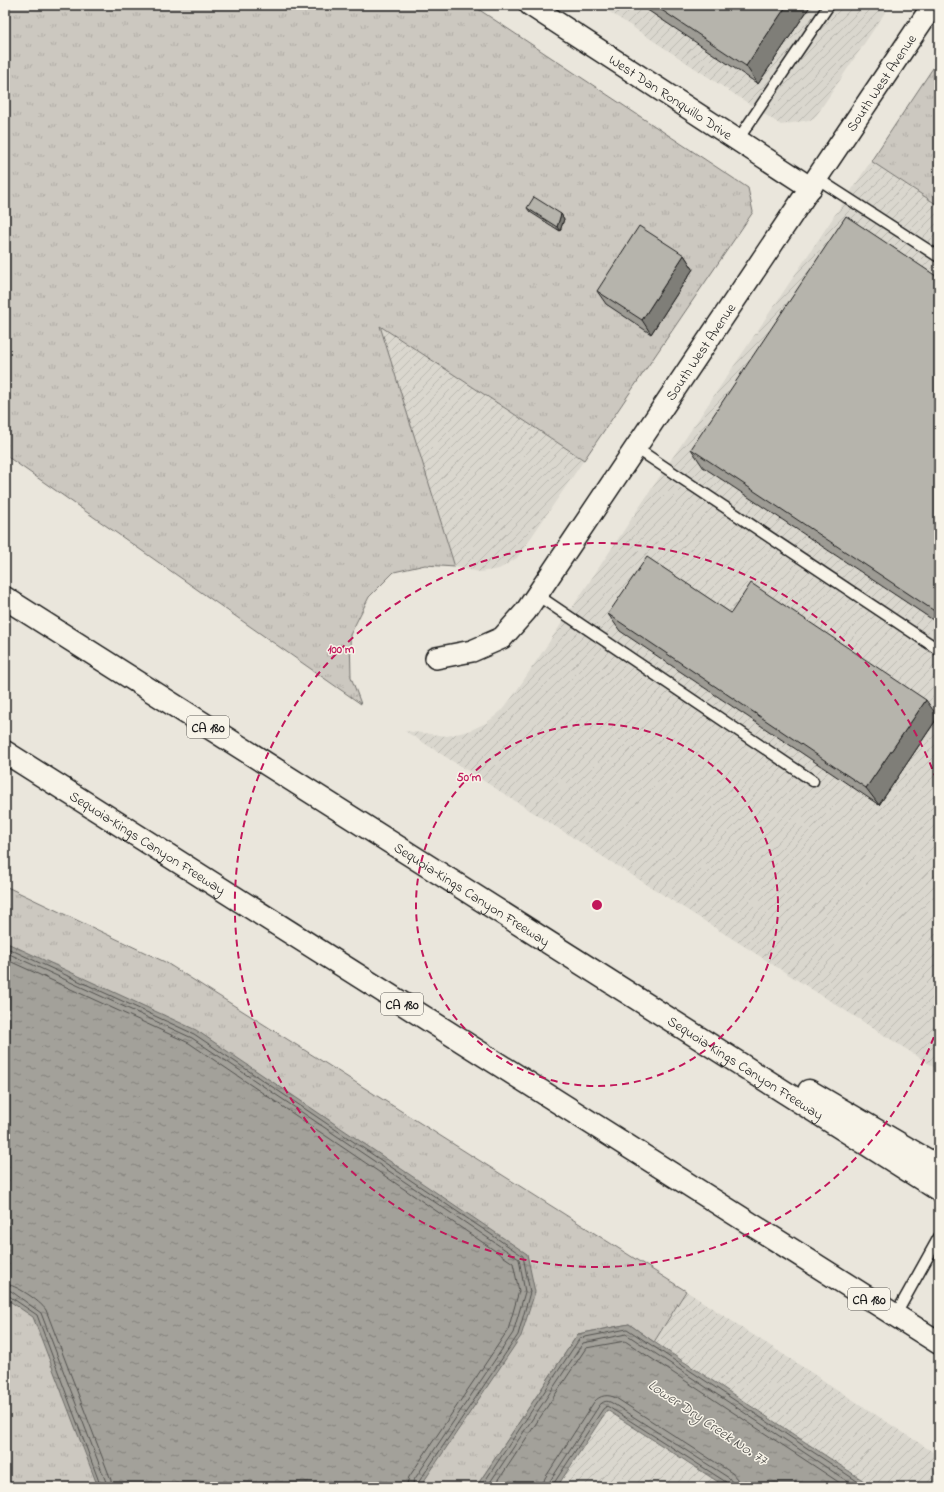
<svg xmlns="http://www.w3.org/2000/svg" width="944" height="1492" viewBox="0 0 944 1492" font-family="'Indie Flower',sans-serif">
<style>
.industrial{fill:url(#industrial-furrows)}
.grass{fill:url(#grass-tufts);stroke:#74726e}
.water{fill:url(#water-ripples);stroke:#6d6c68}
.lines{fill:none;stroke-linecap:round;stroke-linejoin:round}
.shore{stroke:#52514e;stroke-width:1}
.lane-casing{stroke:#1c1c1c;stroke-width:13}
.street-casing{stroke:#1c1c1c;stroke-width:24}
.highway-casing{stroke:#1c1c1c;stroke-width:25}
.lane{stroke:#f7f3e8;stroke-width:10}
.street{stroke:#f7f3e8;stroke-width:21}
.highway{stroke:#f7f3e8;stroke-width:22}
.wall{fill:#9d9b94;stroke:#1c1c1c}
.shaded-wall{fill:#7f7e78;stroke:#1c1c1c}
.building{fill:#b6b4ac;stroke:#1c1c1c}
.ring{fill:none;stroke:#c2185b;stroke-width:2;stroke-dasharray:7 5}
.labels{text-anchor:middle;stroke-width:3;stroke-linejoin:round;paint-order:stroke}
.shield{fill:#f7f3e8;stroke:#5e5c59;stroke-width:1}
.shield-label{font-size:13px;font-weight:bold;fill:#1c1c1c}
.street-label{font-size:14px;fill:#1c1c1c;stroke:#f7f3e8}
.water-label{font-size:15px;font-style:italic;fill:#52514e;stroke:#f7f3e8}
.centre{fill:#c2185b;stroke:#f7f3e8;stroke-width:2}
.ring-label{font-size:12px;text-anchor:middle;font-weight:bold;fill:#c2185b;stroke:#f7f3e8;stroke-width:3;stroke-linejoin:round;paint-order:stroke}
</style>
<defs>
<pattern id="industrial-furrows" width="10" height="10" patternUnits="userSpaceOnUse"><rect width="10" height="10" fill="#dad7ce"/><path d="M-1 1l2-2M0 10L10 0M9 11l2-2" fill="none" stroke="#bab8b0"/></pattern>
<pattern id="grass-tufts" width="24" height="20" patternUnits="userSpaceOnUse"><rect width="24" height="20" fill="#ccc8c0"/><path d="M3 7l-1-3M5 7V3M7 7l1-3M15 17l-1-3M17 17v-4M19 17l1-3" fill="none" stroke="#afaba4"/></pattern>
<pattern id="water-ripples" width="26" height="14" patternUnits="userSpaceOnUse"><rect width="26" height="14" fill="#a3a19a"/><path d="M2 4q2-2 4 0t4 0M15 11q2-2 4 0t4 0" fill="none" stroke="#84827d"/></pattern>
</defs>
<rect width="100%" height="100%" fill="#eae6dc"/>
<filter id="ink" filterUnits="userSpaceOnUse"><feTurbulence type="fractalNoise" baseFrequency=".025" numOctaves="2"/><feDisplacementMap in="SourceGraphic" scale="8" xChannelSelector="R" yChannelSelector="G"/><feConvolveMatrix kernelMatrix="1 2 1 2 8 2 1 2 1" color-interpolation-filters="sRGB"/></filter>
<g filter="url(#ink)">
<g class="industrial">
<path d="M599,5H890L814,119L781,125Z"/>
<path d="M871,161L939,206V1070L405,731L447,736L469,731L488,722L501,711L511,699Z"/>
<path d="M379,325L584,460L517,558L499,569L480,572L455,567Z"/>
<path d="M686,1291L939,1456V1487H873L654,1342Z"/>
<path d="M607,1410L726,1487H557Z"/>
</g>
<g class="grass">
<path d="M5,5H472L748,188L753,212L584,460L380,326L455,567L425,565L394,572L369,597L350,635L351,677L361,704L5,455Z"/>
<path d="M939,59V206L871,161Z"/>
<path d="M5,886L165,962L686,1291L654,1342L629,1324L578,1334L476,1487H5Z"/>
</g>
<g class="water">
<path d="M5,942L196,1030L527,1254L535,1292L521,1336L420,1487H98L33,1317L5,1298Z"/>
<path d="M629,1324L654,1342L873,1487H726L607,1410L557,1487H476L578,1334Z"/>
</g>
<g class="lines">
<g class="shore">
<path d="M5,947L194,1034L523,1256L530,1292L518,1335L418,1483L417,1487"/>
<path d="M5,952L192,1038L519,1259L525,1292L513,1333L414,1480L412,1487"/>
<path d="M5,959L189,1043L513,1263L519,1291L508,1330L409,1477L406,1487"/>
<path d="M5,1284C15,1284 40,1301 46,1310L111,1480L112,1487"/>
<path d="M5,1290L11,1291L41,1313L106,1482V1487"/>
<path d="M5,1295L9,1296L37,1315L101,1487"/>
<path d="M481,1487L580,1338L627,1329L866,1487"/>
<path d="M487,1487L583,1343L626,1334L856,1487"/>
<path d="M494,1487L586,1348L625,1341L846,1487"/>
<path d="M542,1487L545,1478L594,1402C600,1395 608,1394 616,1398L732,1473L737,1479L739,1487"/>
<path d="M548,1487L550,1481L599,1406C603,1401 607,1400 612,1403L729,1478L732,1482L733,1487"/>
<path d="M553,1487L554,1483L603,1409L607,1406L726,1482L728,1487"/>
</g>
<defs>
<g id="lane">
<path d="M737,141L829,5"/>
<path d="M818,179L939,257"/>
<path d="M636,448L939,650"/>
<path d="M537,595L813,781"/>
<path d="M895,1316L939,1237"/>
</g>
<g id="street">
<path id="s1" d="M530,5L811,188"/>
<path id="s2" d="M436,658L472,651L502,638L526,611L933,5"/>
</g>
<g id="highway">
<path id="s3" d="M5,598L939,1190"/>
<path id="s4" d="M5,752L939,1343"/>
<path d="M809,1091L939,1167"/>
</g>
</defs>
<use href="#lane" class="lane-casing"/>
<use href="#street" class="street-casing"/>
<use href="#highway" class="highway-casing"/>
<use href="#lane" class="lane"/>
<use href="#street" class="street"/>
<use href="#highway" class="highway"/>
</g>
<g class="wall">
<path d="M640,5H811L758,84Z"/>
<path d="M527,208L561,214L564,219L560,231L530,212Z"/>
<path d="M684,255L693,269L651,334L606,304L597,291Z"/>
<path d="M939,278V624L703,467L691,449Z"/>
<path d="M731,613L938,717L879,805L620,631L608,614Z"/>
</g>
<g class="shaded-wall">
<path d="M787,5H811L758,84L746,66Z"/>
<path d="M561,214L564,219L560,231L557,227Z"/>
<path d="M684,255L693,269L651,334L642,320Z"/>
<path d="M926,700L938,717L879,805L866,788Z"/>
</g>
<g class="building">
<path d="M654,5H787L746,66Z"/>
<path d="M534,197L561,214L557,227L527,208Z"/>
<path d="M846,216L939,278V614L691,449Z"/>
<path d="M639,226L684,255L642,320L597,291Z"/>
<path d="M647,557L731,613L751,583L926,700L866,788L608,614Z"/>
</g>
</g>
<g class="ring">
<circle cx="597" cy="905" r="181"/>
<path d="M938 1026A362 362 0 1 1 938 784"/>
</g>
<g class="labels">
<g class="shield">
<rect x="187" y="716" width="42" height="22" rx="3"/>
<rect x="381" y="993" width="42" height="22" rx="3"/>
<rect x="848" y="1288" width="42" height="22" rx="3"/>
</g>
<g class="shield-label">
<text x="208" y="732">CA 180</text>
<text x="402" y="1009">CA 180</text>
<text x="869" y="1304">CA 180</text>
</g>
<g class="street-label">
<text dy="5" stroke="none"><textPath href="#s2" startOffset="742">South West Avenue</textPath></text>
<text dy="5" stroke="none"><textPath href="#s1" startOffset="168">West Dan Ronquillo Drive</textPath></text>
<text dy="5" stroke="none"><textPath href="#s2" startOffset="418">South West Avenue</textPath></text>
<text dy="5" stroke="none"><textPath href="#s4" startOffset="169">Sequoia–Kings Canyon Freeway</textPath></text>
<text dy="5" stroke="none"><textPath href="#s3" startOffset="553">Sequoia–Kings Canyon Freeway</textPath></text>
<text dy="5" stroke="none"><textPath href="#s3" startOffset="877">Sequoia–Kings Canyon Freeway</textPath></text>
</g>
<g class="water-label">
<text transform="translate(708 1422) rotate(34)" y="5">Lower Dry Creek No. 77</text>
</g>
</g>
<circle cx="597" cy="905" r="6" class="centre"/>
<g class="ring-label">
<text x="341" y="653">100 m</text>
<text x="469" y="781">50 m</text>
</g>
<rect width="944" height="1492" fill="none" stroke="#f7f3e8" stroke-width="20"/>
<rect x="10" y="10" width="924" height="1472" fill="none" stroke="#1c1c1c" stroke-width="1.5" filter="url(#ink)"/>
</svg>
